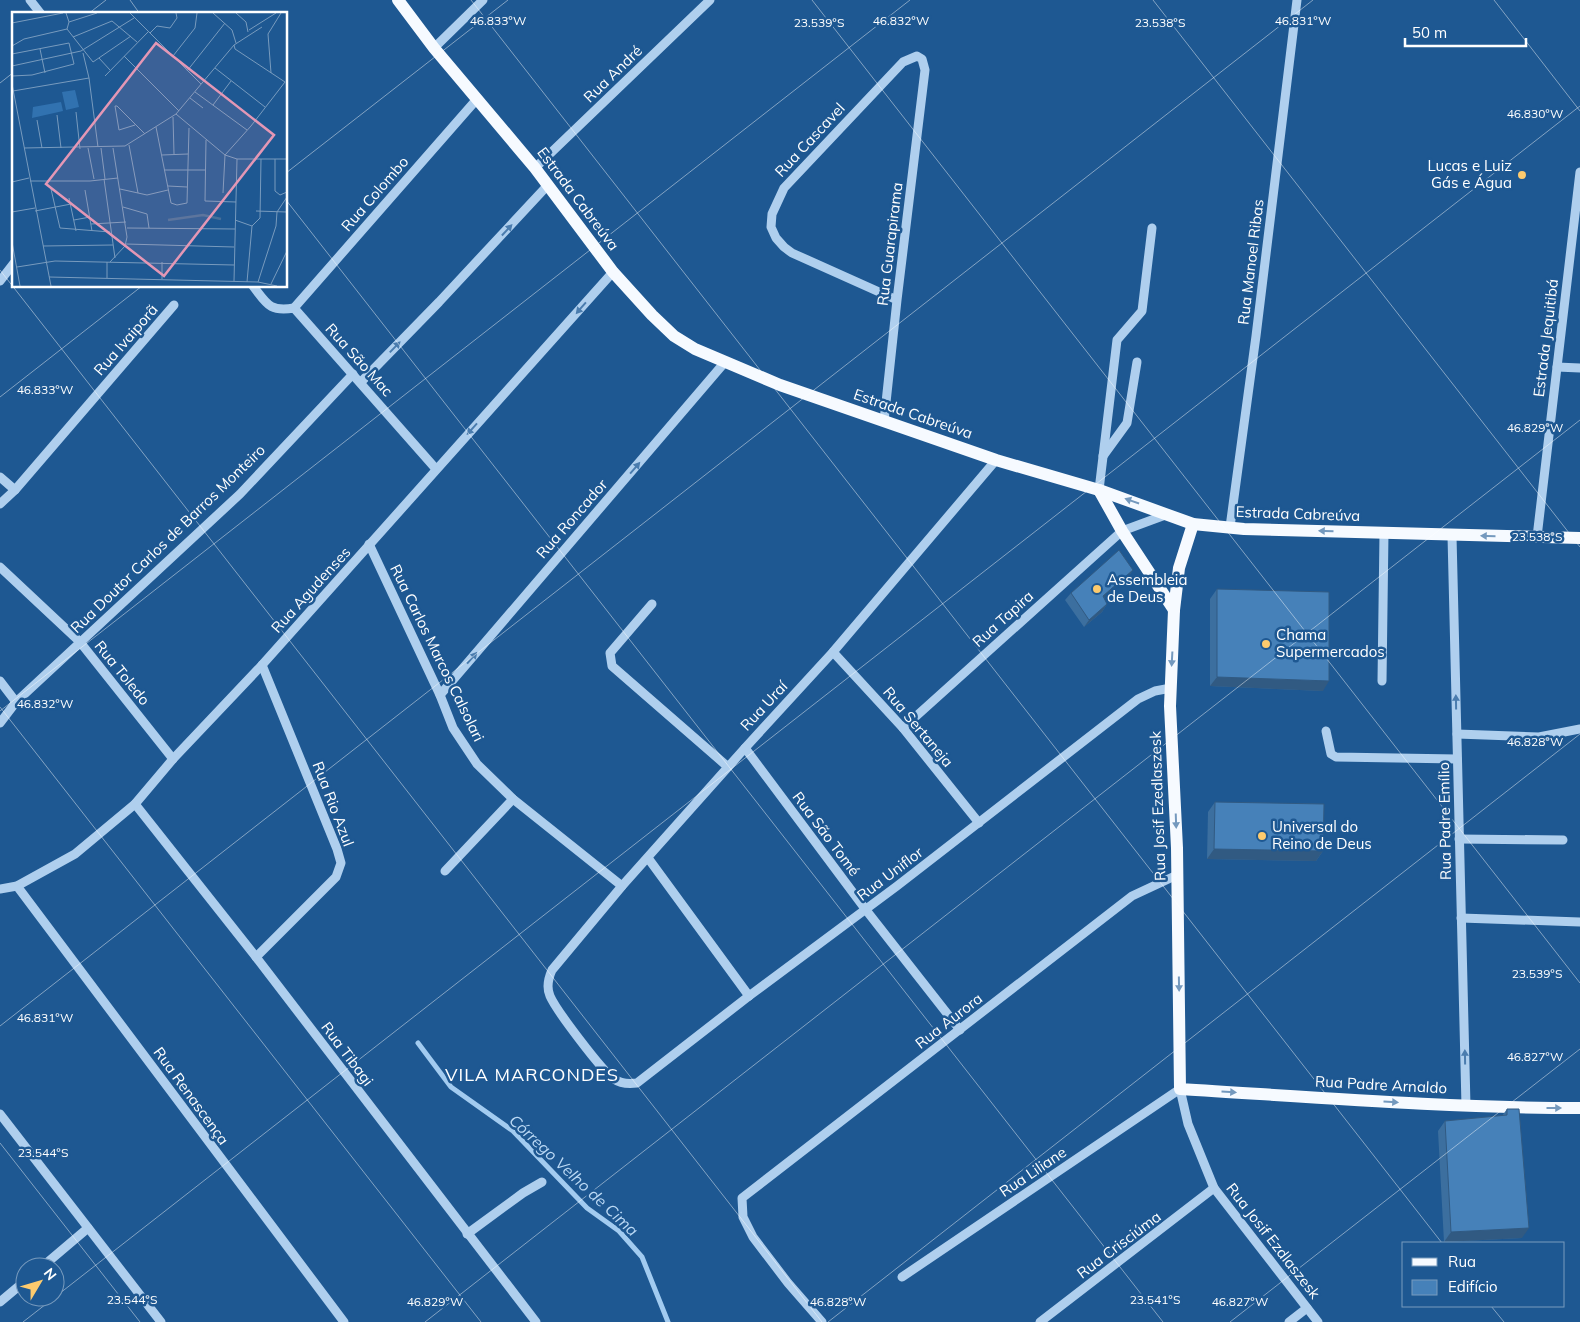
<svg xmlns="http://www.w3.org/2000/svg" width="1580" height="1322" viewBox="0 0 1580 1322" font-family="Mulish,sans-serif">
<style>
.lines{fill:none;stroke-linecap:round;stroke-linejoin:round}
.stream{stroke:#a2cbf0;stroke-width:5}
.minor{stroke:#afcfee;stroke-width:9}
.major{stroke:#f6faff;stroke-width:12}
.wall{fill:#3c6f9f}
.shaded-wall{fill:#315a82}
.building{fill:#4681b9;stroke:#315a82}
.oneway{fill:#4a7cae}
.oneway2{fill:#7499be}
.ticks{fill:none;stroke:#fff;stroke-width:1;stroke-opacity:0.45}
.poi-dot{fill:#fdcb6e;stroke:#1e5892;stroke-width:2}
.labels{text-anchor:middle;stroke-width:5;stroke-linejoin:round;paint-order:stroke}
.street-label{font-size:15px;fill:#fff;stroke:#1e5892}
.poi-label{font-size:15px;fill:#fff;stroke:#1e5892;text-anchor:start}
.water-label{font-size:16px;font-style:italic;fill:#bbd9f5;stroke:#1e5892}
.quarter-label{font-size:18px;letter-spacing:1px;fill:#fff;stroke:#1e5892}
.inset-river{fill:none;stroke:#466f99;stroke-width:2.5}
.inset-road{fill:none;stroke:#789bbe;stroke-width:1}
.view{fill:#e497b5;fill-opacity:0.15;stroke:#e497b5;stroke-width:2.5}
.inset-edge{fill:none;stroke:#fff;stroke-width:2.5}
.ticks-label{font-size:12px;text-anchor:middle;fill:#fff;stroke:#1e5892;stroke-width:5;stroke-linejoin:round;paint-order:stroke}
</style>
<rect width="100%" height="100%" fill="#1e5892"/>
<g class="lines">
<path class="stream" d="M418,1043L451,1087L513,1131L587,1208L619,1231L642,1257L668,1322"/>
<g class="minor">
<path d="M30,0L41,14"/>
<path d="M434,48L483,0"/>
<path d="M535,168L710,0"/>
<path d="M0,281L14,263"/>
<path d="M253,286C267,304 269,312 294,308L436,469"/>
<path d="M294,308L477,99"/>
<path d="M1557,367L1580,368"/>
<path d="M361,382L439,302L547,186"/>
<path d="M884,421L897,300L925,70L922,59L917,56L903,62L784,188L772,214L771,227L776,238L784,247L792,253L897,300"/>
<path d="M1103,456L1127,423L1137,362"/>
<path d="M996,460L833,652L745,748L622,886L552,970C548,979 546,987 550,996C556,1010 602,1071 614,1079C621,1084 629,1084 637,1083L749,996L897,886L1138,699L1155,691L1171,688"/>
<path d="M0,477L15,490"/>
<path d="M1099,490L1117,340L1142,311L1152,228"/>
<path d="M0,504L15,490L174,305"/>
<path d="M1230,527L1256,336L1297,0"/>
<path d="M1452,536L1466,1106"/>
<path d="M1537,537L1580,172"/>
<path d="M369,544L440,695L453,728L477,764L513,799L622,886"/>
<path d="M0,567L80,642L173,759"/>
<path d="M652,604L610,653L612,666L728,767"/>
<path d="M833,652L903,728L979,823"/>
<path d="M0,681L16,702"/>
<path d="M1382,681L1384,533"/>
<path d="M440,695L725,362"/>
<path d="M0,723L16,702L240,494L353,374"/>
<path d="M903,728L1122,531L1168,514"/>
<path d="M1326,731L1331,754L1336,757L1457,759"/>
<path d="M1457,734L1539,737L1580,729"/>
<path d="M745,748L866,910L960,1030"/>
<path d="M135,804L256,957L536,1322"/>
<path d="M1459,839L1563,840"/>
<path d="M648,858L749,996"/>
<path d="M445,871L513,799"/>
<path d="M17,886L344,1322"/>
<path d="M0,889L17,886L75,854L135,804L173,759L262,665L613,272"/>
<path d="M1461,918L1580,922"/>
<path d="M256,957L336,877L341,863L337,849L262,665"/>
<path d="M0,1114L161,1322"/>
<path d="M467,1234L523,1193L542,1182"/>
<path d="M42,1267L88,1228"/>
<path d="M902,1277L1180,1089L1188,1124L1214,1188L1318,1322"/>
<path d="M0,1302L25,1281"/>
<path d="M822,1322L788,1283L753,1237L743,1217L742,1198L1132,896L1177,875"/>
<path d="M1040,1322L1214,1188"/>
<path d="M1289,1322L1307,1308"/>
</g>
<g class="major">
<path d="M398,0L434,48L535,168L613,272L652,315L674,336L695,349L780,385L996,460L1099,490L1193,524L1244,529L1580,538"/>
<path d="M1099,490L1122,531L1174,610"/>
<path d="M1193,524L1179,568L1174,610L1170,706L1177,848L1180,1089C1313,1097 1447,1108 1580,1108"/>
</g>
</g>
<g class="wall">
<path d="M1133,570L1128,577L1104,598L1107,604L1102,612L1084,627L1065,600L1071,593Z"/>
<path d="M1217,589L1323,691L1210,686V599Z"/>
<path d="M1215,802L1323,851L1316,861L1207,859L1208,812Z"/>
<path d="M1507,1109L1522,1238L1444,1242L1438,1131L1445,1121L1502,1116Z"/>
</g>
<g class="shaded-wall">
<path d="M1133,570L1128,577L1097,604L1103,596Z"/>
<path d="M1107,604L1102,612L1084,627L1089,620Z"/>
<path d="M1217,677L1329,681L1323,691L1210,686Z"/>
<path d="M1214,849L1323,851L1316,861L1207,859Z"/>
<path d="M1529,1228L1522,1238L1444,1242L1451,1232Z"/>
</g>
<g class="building">
<path d="M1119,550L1133,570L1103,596L1107,604L1089,620L1071,593Z"/>
<path d="M1217,589L1329,592V681L1217,677Z"/>
<path d="M1215,802L1324,804L1323,851L1214,849Z"/>
<path d="M1507,1109H1519L1529,1228L1451,1232L1445,1121L1507,1115Z"/>
</g>
<defs><path id="oneway-solid" d="M-6-.8H1V-3.2L6.5 0L1 3.2V.8H-6Z" transform="scale(1.25)"/></defs>
<g class="oneway">
<use href="#oneway-solid" transform="translate(507 230) rotate(-47)"/>
<use href="#oneway-solid" transform="translate(581 308) rotate(131)"/>
<use href="#oneway-solid" transform="translate(395 347) rotate(-46)"/>
<use href="#oneway-solid" transform="translate(472 429) rotate(132)"/>
<use href="#oneway-solid" transform="translate(635 468) rotate(-49)"/>
<use href="#oneway-solid" transform="translate(472 658) rotate(-49)"/>
<use href="#oneway-solid" transform="translate(1456 702) rotate(-91)"/>
<use href="#oneway-solid" transform="translate(1465 1057) rotate(-91)"/>
</g>
<g class="oneway2">
<use href="#oneway-solid" transform="translate(1132 501) rotate(-161)"/>
<use href="#oneway-solid" transform="translate(1326 531) rotate(-178)"/>
<use href="#oneway-solid" transform="translate(1488 536) rotate(-179)"/>
<use href="#oneway-solid" transform="translate(1172 659) rotate(93)"/>
<use href="#oneway-solid" transform="translate(1176 821) rotate(88)"/>
<use href="#oneway-solid" transform="translate(1179 984) rotate(89)"/>
<use href="#oneway-solid" transform="translate(1229 1092) rotate(3)"/>
<use href="#oneway-solid" transform="translate(1391 1102) rotate(3)"/>
<use href="#oneway-solid" transform="translate(1554 1108)"/>
</g>
<path class="ticks" d="M130,0L140,14M471,0L1442,1243M812,0L1580,983M1153,0L1580,547M1494,0L1580,111M88,14L106,0M0,83L14,72M286,173L508,0M286,200L1163,1322M0,270L822,1322M0,397L142,286M0,707L481,1322M0,711L910,0M0,1026L1313,0M0,1143L140,1322M1491,1306L1504,1322M23,1322L1580,106M425,1322L1580,420M828,1322L1580,734M1230,1322L1580,1049"/>
<g class="poi-dot">
<circle cx="1522" cy="175" r="5"/>
<circle cx="1097" cy="589" r="5"/>
<circle cx="1266" cy="644" r="5"/>
<circle cx="1262" cy="836" r="5"/>
</g>
<g class="labels">
<g class="street-label">
<text transform="translate(613 74) rotate(-44)" y="5">Rua André</text>
<text transform="translate(810 140) rotate(-47)" y="5">Rua Cascavel</text>
<text transform="translate(375 194) rotate(-49)" y="5">Rua Colombo</text>
<text transform="translate(578 199) rotate(53)" y="5">Estrada Cabreúva</text>
<text transform="translate(890 244) rotate(-83)" y="5">Rua Guarapirama</text>
<text transform="translate(1251 262) rotate(-83)" y="5">Rua Manoel Ribas</text>
<text transform="translate(1546 338) rotate(-83)" y="5">Estrada Jequitibá</text>
<text transform="translate(126 340) rotate(-49)" y="5">Rua Ivaiporã</text>
<text transform="translate(359 360) rotate(48)" y="5">Rua São Mac</text>
<text transform="translate(913 414) rotate(19)" y="5">Estrada Cabreúva</text>
<text transform="translate(1298 514) rotate(2)" y="5">Estrada Cabreúva</text>
<text transform="translate(572 519) rotate(-49)" y="5">Rua Roncador</text>
<text transform="translate(168 539) rotate(-44)" y="5">Rua Doutor Carlos de Barros Monteiro</text>
<text transform="translate(311 590) rotate(-48)" y="5">Rua Agudenses</text>
<text transform="translate(1003 619) rotate(-42)" y="5">Rua Tapira</text>
<text transform="translate(437 653) rotate(64)" y="5">Rua Carlos Marcos Calsolari</text>
<text transform="translate(122 673) rotate(51)" y="5">Rua Toledo</text>
<text transform="translate(764 706) rotate(-47)" y="5">Rua Uraí</text>
<text transform="translate(918 727) rotate(50)" y="5">Rua Sertaneja</text>
<text transform="translate(333 804) rotate(69)" y="5">Rua Rio Azul</text>
<text transform="translate(1158 806) rotate(-92)" y="5">Rua Josif Ezedlaszesk</text>
<text transform="translate(1445 821) rotate(-91)" y="5">Rua Padre Emílio</text>
<text transform="translate(826 834) rotate(53)" y="5">Rua São Tomé</text>
<text transform="translate(890 874) rotate(-37)" y="5">Rua Uniflor</text>
<text transform="translate(949 1021) rotate(-38)" y="5">Rua Aurora</text>
<text transform="translate(347 1054) rotate(53)" y="5">Rua Tibagi</text>
<text transform="translate(1381 1085) rotate(3)" y="5">Rua Padre Arnaldo</text>
<text transform="translate(191 1096) rotate(54)" y="5">Rua Renascença</text>
<text transform="translate(1033 1172) rotate(-34)" y="5">Rua Liliane</text>
<text transform="translate(1273 1241) rotate(52)" y="5">Rua Josif Ezdlaszesk</text>
<text transform="translate(1119 1245) rotate(-37)" y="5">Rua Crisciúma</text>
</g>
<g class="poi-label">
<text x="1512" y="171" text-anchor="end">Lucas e Luiz<tspan x="1512" dy="17">Gás e Água</tspan></text>
<text x="1107" y="585">Assembleia<tspan x="1107" dy="17">de Deus</tspan></text>
<text x="1276" y="640">Chama<tspan x="1276" dy="17">Supermercados</tspan></text>
<text x="1272" y="832">Universal do<tspan x="1272" dy="17">Reino de Deus</tspan></text>
</g>
<g class="water-label">
<text transform="translate(574 1175) rotate(43)" y="6">Córrego Velho de Cima</text>
</g>
<g class="quarter-label">
<text x="532" y="1081">VILA MARCONDES</text>
</g>
</g>
<g transform="translate(12 12)">
<rect width="275" height="275" fill="#1e5892"/>
<path d="M63,78L67,95L54,98L50,80ZM49,90L51,99L20,106L21,95Z" fill="#3172b0"/>
<path class="inset-river" d="M156,208L191,203L209,207"/>
<path class="inset-road" d="M54,1L57,10L55,17L81,50L119,24M118,1L189,72M201,1L220,18L224,31M224,1L234,10L236,20M57,10L85,1M0,11L51,1M237,18L264,1M138,21L145,14L158,16L165,6L164,1M61,25L100,9L125,30M0,34L12,27L55,17M28,37L33,61M71,41L77,66L86,135M0,42L57,31L62,52L20,63L0,64M112,44L167,99M161,44L183,16L185,1M87,46L98,58M0,54L69,39L122,6M203,56L253,95M175,59L213,11M259,61L256,22L269,1M93,64L136,20M0,72L39,274M1,79L77,66M183,80L235,118M178,86L191,96M201,93L219,69M64,100L68,137M164,102L213,143L239,114L273,70L223,37L222,33M45,103L49,136M161,105L162,142M25,108L30,136M123,113L107,118L103,94H105L133,122M144,115L159,191L165,193L175,191L177,116M194,128L193,189L224,190M117,133L126,181M12,136L113,134L164,102L222,33L250,15M76,136L82,167M89,136L93,167M150,143L176,142M263,147V179L268,183L275,180M152,158H193M92,167L103,246M18,169H78L106,166M0,170L17,166M156,174L175,175M39,177L48,216L98,220M108,177L135,183L156,178M73,178L80,219M211,181L213,143L225,147H275M57,186L64,219M111,195L135,202L137,216M23,199L59,192M244,199L275,200M0,200L23,196M265,200L275,185M62,208L78,205M223,208L240,214M79,212L114,210M240,214L248,206L249,147M115,216L223,217M0,230L8,274M114,232L222,235M31,234L101,233M98,250L113,234L115,225L101,136M150,250V267M5,255L43,249L222,253M37,265L246,270L265,274M95,266V250M222,269L225,147M235,270L240,214M246,270L264,214L265,200M259,272L275,239"/>
<path class="view" d="M144,31L262,123L152,264L34,172Z"/>
<rect width="275" height="275" class="inset-edge"/>
</g>
<g class="ticks-label">
<text x="498" y="25">46.833°W</text>
<text x="901" y="25">46.832°W</text>
<text x="1303" y="25">46.831°W</text>
<text x="819" y="27">23.539°S</text>
<text x="1160" y="27">23.538°S</text>
<text x="1535" y="118">46.830°W</text>
<text x="45" y="394">46.833°W</text>
<text x="1535" y="432">46.829°W</text>
<text x="1537" y="541">23.538°S</text>
<text x="45" y="708">46.832°W</text>
<text x="1535" y="746">46.828°W</text>
<text x="1537" y="978">23.539°S</text>
<text x="45" y="1022">46.831°W</text>
<text x="1535" y="1061">46.827°W</text>
<text x="43" y="1157">23.544°S</text>
<text x="132" y="1304">23.544°S</text>
<text x="1155" y="1304">23.541°S</text>
<text x="435" y="1306">46.829°W</text>
<text x="838" y="1306">46.828°W</text>
<text x="1240" y="1306">46.827°W</text>
</g>
<rect x="1402" y="1242" width="162" height="65" fill="#1e5892" stroke="#789bbe"/>
<rect x="1412" y="1258" width="25" height="8" fill="#f6faff" stroke="#789bbe"/>
<text x="1448" y="1267" font-size="15" fill="#ffffff">Rua</text>
<rect x="1412" y="1280" width="25" height="15" fill="#4681b9" stroke="#789bbe"/>
<text x="1448" y="1292" font-size="15" fill="#ffffff">Edifício</text>
<g transform="translate(40 1282) rotate(52)"><circle r="24" fill="#1e5892" stroke="#789bbe"/>
<path d="M0-4L9 19L0 12L-9 19Z" fill="#fdcb6e"/>
<text y="-8" font-size="14" font-weight="bold" text-anchor="middle" fill="#ffffff">N</text>
</g>
<path d="M1405 38v8h121v-8" fill="none" stroke="#ffffff" stroke-width="2.5"/>
<text x="1412" y="38" font-size="15" fill="#ffffff" stroke="#1e5892" stroke-width="4" paint-order="stroke">50 m</text>
</svg>
